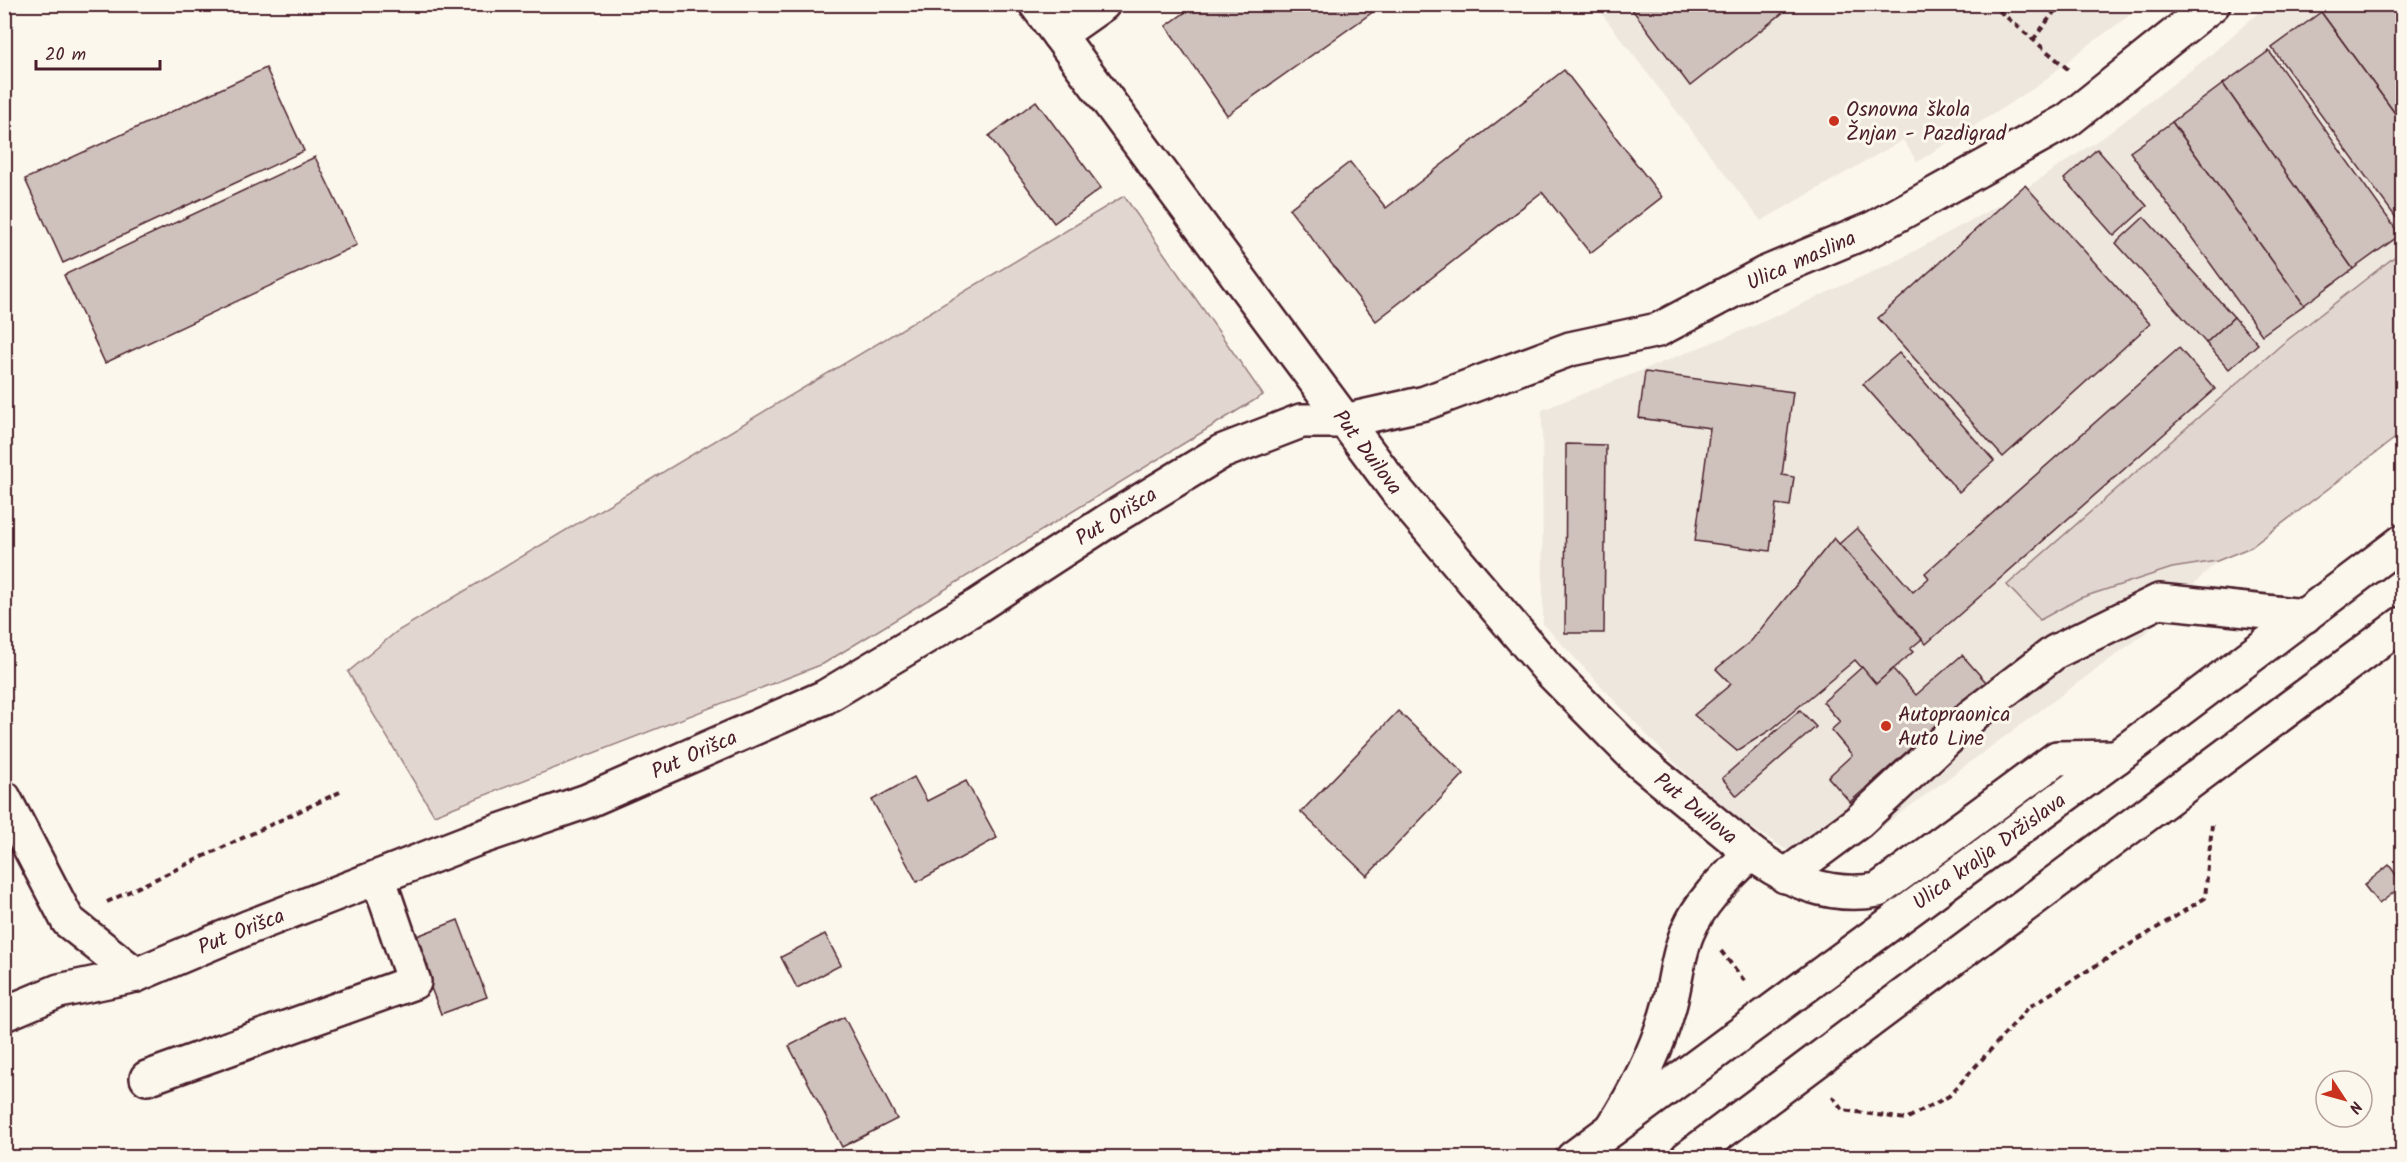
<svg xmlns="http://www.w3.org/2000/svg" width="2407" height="1162" viewBox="0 0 2407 1162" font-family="Kalam,sans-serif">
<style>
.built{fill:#eee7de}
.grass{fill:#e2d7d0;stroke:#967b7e;stroke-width:1.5}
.building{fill:#cfc2bc;stroke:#4a1f2b;stroke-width:1.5}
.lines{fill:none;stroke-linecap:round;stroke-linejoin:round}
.minor-casing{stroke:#4a1f2b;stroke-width:38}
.highway-casing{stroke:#4a1f2b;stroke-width:38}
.path{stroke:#4a1f2b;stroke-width:4;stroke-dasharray:6 4.5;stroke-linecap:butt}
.minor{stroke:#fbf7ec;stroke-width:33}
.highway{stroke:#fbf7ec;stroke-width:33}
.highway-bridge-casing{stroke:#4a1f2b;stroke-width:38;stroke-linecap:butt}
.highway-bridge{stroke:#fbf7ec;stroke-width:33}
.poi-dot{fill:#c8321e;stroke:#fbf7ec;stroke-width:2}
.labels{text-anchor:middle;stroke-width:6;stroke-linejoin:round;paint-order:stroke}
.poi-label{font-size:21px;fill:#4a1f2b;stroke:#fbf7ec;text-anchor:start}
.street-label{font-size:21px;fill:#4a1f2b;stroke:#fbf7ec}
</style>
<rect width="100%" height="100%" fill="#fbf7ec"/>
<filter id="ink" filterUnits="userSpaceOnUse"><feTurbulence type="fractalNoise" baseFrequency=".0167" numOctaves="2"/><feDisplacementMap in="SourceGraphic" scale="12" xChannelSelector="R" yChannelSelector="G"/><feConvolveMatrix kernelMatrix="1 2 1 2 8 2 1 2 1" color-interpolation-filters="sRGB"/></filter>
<g filter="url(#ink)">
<g class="built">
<path d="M1595,5H2144L2079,52L2039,85L1917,162L1903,140L1761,221Z"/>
<path d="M2267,5H2402V251L2281,345L2008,585L2040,620L2080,598L2121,584L2172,568L2217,561L2147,632L1864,840L1826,857L1785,849L1729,813L1662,751L1543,624L1542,410L1756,325L1896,261L2008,200L2109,133L2208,57Z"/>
</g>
<g class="grass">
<path d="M1124,196L1263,395L823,664L434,815L348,672L396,632Z"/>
<path d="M2402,251V433L2251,547L2217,561L2172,568L2080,598L2040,620L2007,585L2281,345Z"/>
</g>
<g class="building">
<path d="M1197,4H1384L1227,115L1166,26Z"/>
<path d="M1628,4H1794L1690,86Z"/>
<path d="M2331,4H2390L2402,21V123L2321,12Z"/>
<path d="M2321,12L2402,123V226L2272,48Z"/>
<path d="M2269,51L2400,235L2353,269L2223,84Z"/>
<path d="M266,68L304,151L63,263L25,179Z"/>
<path d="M1564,70L1662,197L1590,253L1542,192L1376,321L1289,209L1350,162L1386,208Z"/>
<path d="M2223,84L2353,269L2304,305L2172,122Z"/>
<path d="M1036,101L1101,188L1054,223L989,136Z"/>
<path d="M2172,122L2304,305L2262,335L2130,152Z"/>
<path d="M2097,149L2147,206L2114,236L2064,179Z"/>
<path d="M315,157L357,245L105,363L64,275Z"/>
<path d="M2025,185L2150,324L2003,457L1878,318Z"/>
<path d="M2144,217L2234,317L2206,343L2116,243Z"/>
<path d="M2234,317L2258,344L2229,369L2206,343Z"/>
<path d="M2179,348L2215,389L1926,644L1839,544L1857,528L1913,592L1929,578L1925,573Z"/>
<path d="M1899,353L1994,461L1959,492L1863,384Z"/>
<path d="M1645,372L1793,392L1782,475L1794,477L1790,506L1776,504L1770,551L1695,541L1710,428L1639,418Z"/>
<path d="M1566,444L1606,445L1604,633H1565Z"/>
<path d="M1834,538L1922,639L1910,649L1913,652L1876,684L1855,660L1772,729L1737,751L1694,715L1731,684L1716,669L1751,641Z"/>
<path d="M1962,655L1986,682L1850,802L1828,777L1852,755L1831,730L1840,722L1823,702L1862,667L1876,684L1893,669L1916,695Z"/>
<path d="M1800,710L1816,727L1737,796L1722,778Z"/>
<path d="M1398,711L1464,774L1367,876L1301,812Z"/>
<path d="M914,777L927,801L966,781L997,838L917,882L872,800Z"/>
<path d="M2389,865L2402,883V886L2379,904L2364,885Z"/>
<path d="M458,920L487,997L441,1014L412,938Z"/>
<path d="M825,934L841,965L797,988L781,957Z"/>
<path d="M844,1017L897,1119L842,1147L789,1046Z"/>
</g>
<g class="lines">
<defs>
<g id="minor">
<path d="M1036,4L1397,491L1550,671L1640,762L1751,853"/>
<path d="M1059,35L1103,4"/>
<path d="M4,798L68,921L136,975"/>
<path d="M1785,876L1858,822L1974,714L2055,652L2159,601L2305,616"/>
<path d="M4,1014L59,991L136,975L247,928L476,839L587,801L825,697L977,606L1109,520L1221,452L1301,421H1344L1425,403L1570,349L1658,330L1764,274L1874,228L2068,120L2213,4"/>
<path d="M147,1078L414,982L378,877"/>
</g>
<g id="highway">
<path d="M1830,968L2117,757L2402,542"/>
<path d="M1867,1023L2402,624"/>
<path d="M1612,1129C1637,1090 1658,1048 1670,1003C1676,980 1678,953 1688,931C1701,900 1728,876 1751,853C1789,881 1830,899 1878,890L2057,758L2117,757"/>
<path d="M1573,1158L1735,1038"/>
<path d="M1687,1158L1771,1095"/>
</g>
</defs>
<use href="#minor" class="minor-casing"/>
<use href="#highway" class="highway-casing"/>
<g class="path">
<path d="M1991,4L2069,70"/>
<path d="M2033,40L2060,4"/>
<path d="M107,902L340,792"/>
<path d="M1721,951L1746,983"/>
<path d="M1832,1096L1843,1110L1906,1119L1949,1096L2029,1007L2205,898L2212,825"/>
</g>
<use href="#minor" class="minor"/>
<use href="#highway" class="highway"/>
<defs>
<g id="highway-bridge">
<path d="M1735,1038L1830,968"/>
<path d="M1771,1095L1867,1023"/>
</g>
</defs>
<use href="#highway-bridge" class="highway-bridge-casing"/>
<use href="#highway-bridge" class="highway-bridge"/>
</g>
</g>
<g class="poi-dot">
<circle cx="1834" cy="121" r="6"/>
<circle cx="1886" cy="726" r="6"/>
</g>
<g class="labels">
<g class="poi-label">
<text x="1846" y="116">Osnovna škola<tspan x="1846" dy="24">Žnjan - Pazdigrad</tspan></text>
<text x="1898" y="721">Autopraonica<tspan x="1898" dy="24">Auto Line</tspan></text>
</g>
<g class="street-label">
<text transform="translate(1801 260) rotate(-24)" y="7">Ulica maslina</text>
<text transform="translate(1368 452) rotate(53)" y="7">Put Duilova</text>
<text transform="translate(1116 516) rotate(-32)" y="7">Put Orišca</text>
<text transform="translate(694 754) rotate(-24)" y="7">Put Orišca</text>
<text transform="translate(1696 808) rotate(39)" y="7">Put Duilova</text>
<text transform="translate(1989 851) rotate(-36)" y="7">Ulica kralja Držislava</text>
<text transform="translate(241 931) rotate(-22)" y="7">Put Orišca</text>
</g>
</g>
<rect width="2407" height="1162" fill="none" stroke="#fbf7ec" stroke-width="24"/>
<rect x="12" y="12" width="2383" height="1138" fill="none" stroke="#4a1f2b" stroke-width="2" filter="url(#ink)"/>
<g transform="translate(2344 1099) rotate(126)"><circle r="28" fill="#fbf7ec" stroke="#b4a19f" stroke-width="1.5"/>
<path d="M0-4.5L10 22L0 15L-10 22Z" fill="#c8321e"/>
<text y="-9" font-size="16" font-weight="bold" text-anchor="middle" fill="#4a1f2b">N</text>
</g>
<path d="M36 60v9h124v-9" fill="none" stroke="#4a1f2b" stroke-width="3"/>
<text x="45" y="60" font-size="18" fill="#4a1f2b" stroke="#fbf7ec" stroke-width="4.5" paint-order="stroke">20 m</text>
</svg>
